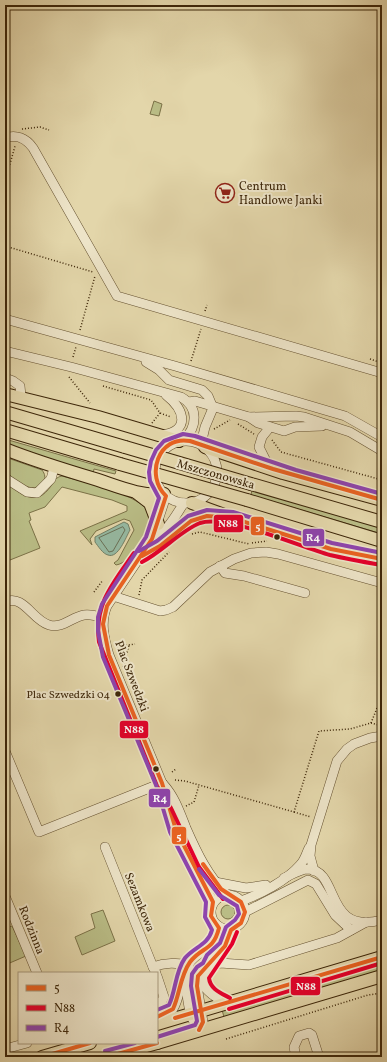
<svg xmlns="http://www.w3.org/2000/svg" width="387" height="1062" viewBox="0 0 387 1062" font-family="Vollkorn,serif">
<style>
.green{fill:#b9bc85;stroke:#7b7147}
.water{fill:#96baa3;stroke:#727f65}
.lines{fill:none;stroke-linecap:round;stroke-linejoin:round}
.shore{stroke:#6a7056;stroke-width:1}
.minor-casing{stroke:#665231;stroke-width:10}
.major-casing{stroke:#3d2609;stroke-width:14}
.path{stroke:#3d2609;stroke-width:1.5;stroke-dasharray:1 2;stroke-linecap:butt}
.minor{stroke:#ede4c8;stroke-width:9}
.major{stroke:#e3d6aa;stroke-width:12}
.major-bridge-casing{stroke:#3d2609;stroke-width:14;stroke-linecap:butt}
.major-bridge{stroke:#e3d6aa;stroke-width:12}
.bus-1-casing{stroke:#ede4c8;stroke-width:7}
.bus-2-casing{stroke:#ede4c8;stroke-width:7}
.bus-3-casing{stroke:#ede4c8;stroke-width:7}
.bus-1{stroke:#e96221;stroke-width:4}
.bus-2{stroke:#e4002b;stroke-width:4}
.bus-3{stroke:#8e44ad;stroke-width:4}
.bus-dot{fill:#3d2609;stroke:#ede4c8;stroke-width:1.5}
.labels{text-anchor:middle;stroke-width:4;stroke-linejoin:round;paint-order:stroke}
.bus-label{font-size:11px;fill:#3d2609;stroke:#ede4c8;text-anchor:end}
.poi-label{font-size:12px;fill:#3d2609;stroke:#ede4c8;text-anchor:start}
.street-label{font-size:12px;fill:#3d2609;stroke:#ede4c8}
.line-badge{stroke:#ede4c8;stroke-width:1.5}
.badge-label{font-size:11px;text-anchor:middle;font-weight:bold;fill:#fff}
</style>
<rect width="100%" height="100%" fill="#e3d6aa"/>
<filter id="stains"><feTurbulence type="fractalNoise" baseFrequency=".005" numOctaves="4"/><feColorMatrix values="0 0 0 0 .2 0 0 0 0 .09 0 0 0 0 .02 0 0 0 .5 -.17"/></filter>
<radialGradient id="worn" r=".72"><stop offset=".6" stop-color="#630" stop-opacity="0"/><stop offset="1" stop-color="#630" stop-opacity=".3"/></radialGradient>
<g class="green">
<path d="M154,101L162,104L159,116L150,114Z"/>
<path d="M5,439L116,471L115,474L94,469L93,474L5,446Z"/>
<path d="M5,457L42,470C45,474 46,478 43,482C33,497 15,479 5,472Z"/>
<path d="M62,476L123,492C130,500 142,501 147,511C155,527 132,563 116,565L114,563L118,560L134,530L130,521L124,519L96,531L90,539L92,545L80,531L127,511V506L112,500L62,487L45,507L29,513L31,520L29,521L40,548L5,562V482C21,494 36,508 51,486C54,481 56,477 62,476Z"/>
<path d="M252,490L382,528V534L251,495Z"/>
<circle cx="228" cy="912" r="7"/>
<path d="M103,910L115,941L82,955L75,937L95,928L91,914Z"/>
<path d="M12,926L26,956L5,965V928Z"/>
<path d="M382,963V970L224,1017L222,1010Z"/>
</g>
<path class="water" d="M124,522L128,524L130,530C126,537 118,559 108,555C103,554 98,546 95,542V537Z"/>
<g class="lines">
<path class="shore" d="M123,527L125,530L113,551L109,552L99,538Z"/>
<defs>
<g id="minor">
<path d="M5,138C16,134 26,138 33,148L117,296L382,373"/>
<path d="M5,319L175,366L345,416L382,437"/>
<path d="M5,351L71,367L181,397C199,407 197,427 184,440"/>
<path d="M146,362L159,370L169,380L202,390L208,396L213,408L205,427L201,444"/>
<path d="M5,378L13,381L20,386L21,396"/>
<path d="M189,402L195,401L249,417L296,416L304,417L350,432L382,451"/>
<path d="M249,417L258,423L284,431L295,427L322,426"/>
<path d="M270,427L262,437L259,447L266,461L275,468"/>
<path d="M160,435C191,432 185,410 166,395"/>
<circle cx="186" cy="472" r="31"/>
<path d="M5,478L27,492L37,493L51,479L54,468"/>
<path d="M166,496L152,539L107,606C100,622 104,638 109,655L162,783C169,826 193,864 213,902"/>
<path d="M152,539C167,533 175,516 184,503"/>
<path d="M220,566L225,573L244,576L305,593"/>
<path d="M113,596L160,611L166,610L173,607L210,572L234,559L251,553L266,552L278,554L382,583"/>
<path d="M5,602C24,594 32,620 49,625C62,629 72,617 84,615C90,614 97,616 103,618"/>
<path d="M5,751L39,832L162,783"/>
<path d="M163,784C175,797 180,813 186,828C197,853 208,876 227,895"/>
<path d="M105,847L153,967"/>
<path d="M314,871L310,856L311,845L337,761L347,749L354,744L370,738L382,736"/>
<path d="M284,878C291,875 300,869 308,869C341,871 323,935 382,920"/>
<path d="M215,882L246,888L266,885"/>
<circle cx="228" cy="912" r="17"/>
<path d="M5,896L37,973"/>
<path d="M241,901C261,894 286,881 300,865C305,860 306,854 309,848"/>
<path d="M245,912L308,880L316,884L335,915L351,930"/>
<path d="M189,965C185,985 186,1014 199,1030L203,1022L197,986L198,976L204,969L220,963L249,965L337,938L366,922"/>
<path d="M156,973L153,967C166,962 176,963 189,965"/>
<path d="M157,976L164,997L162,1001L157,1003"/>
<path d="M227,1003C173,978 224,961 231,930"/>
<path d="M157,1017L173,1009C182,994 179,976 190,962C203,946 214,954 219,928"/>
<path d="M5,1049L27,1043"/>
<path d="M296,1057L294,1047L299,1036L309,1033L312,1035L319,1057"/>
</g>
<g id="major">
<path d="M5,394L98,417L179,441"/>
<path d="M5,412L125,447"/>
<path d="M5,430L120,464"/>
<path d="M205,447L283,473L382,500"/>
<path d="M5,449C35,461 65,470 95,479C117,486 141,497 164,494"/>
<path d="M251,484L382,522"/>
<path d="M137,493L150,503L158,524"/>
<path d="M247,500L382,541"/>
<path d="M192,503C254,527 317,546 382,559"/>
<path d="M139,557C161,548 181,523 200,517C206,515 212,516 219,517"/>
<path d="M157,1024L382,957"/>
<path d="M157,1043L382,976"/>
<path d="M42,1057L90,1043"/>
<path d="M107,1057L157,1043"/>
</g>
</defs>
<use href="#minor" class="minor-casing"/>
<use href="#major" class="major-casing"/>
<g class="path">
<path d="M22,129L40,127L49,130"/>
<path d="M5,182L15,146"/>
<path d="M5,246L93,272"/>
<path d="M205,311L207,305"/>
<path d="M80,330L95,276"/>
<path d="M73,357L76,347"/>
<path d="M370,359L382,363"/>
<path d="M191,361L201,329"/>
<path d="M69,377L90,403"/>
<path d="M103,386L151,400L160,413L171,417"/>
<path d="M152,423L160,413"/>
<path d="M238,424L254,434"/>
<path d="M214,429L230,420"/>
<path d="M272,440L281,452L382,480"/>
<path d="M192,534L200,532L249,544"/>
<path d="M252,543L267,541"/>
<path d="M94,592L103,580"/>
<path d="M139,595L142,580L169,552"/>
<path d="M117,647L135,644"/>
<path d="M123,667L129,645"/>
<path d="M371,723L377,708L382,710"/>
<path d="M172,772L176,769"/>
<path d="M175,780L185,781L294,812L319,731L350,729L371,723L382,726"/>
<path d="M186,806L194,802L199,785"/>
<path d="M294,812L311,817"/>
<path d="M226,1039L368,995L382,993"/>
</g>
<use href="#minor" class="minor"/>
<use href="#major" class="major"/>
<defs>
<g id="major-bridge">
<path d="M125,447L251,484"/>
<path d="M120,464L247,500"/>
</g>
</defs>
<use href="#major-bridge" class="major-bridge-casing"/>
<use href="#major-bridge" class="major-bridge"/>
<defs>
<g id="bus-1">
<path d="M142,556L160,546L191,521L207,516L232,518L331,549L382,559"/>
<path d="M157,1017L173,1009C180,994 180,976 190,962C202,946 213,952 219,928L211,916L213,902L176,830L162,783L109,655L103,624L107,606L152,539L166,496C145,476 158,435 190,441L273,469L382,500"/>
<path d="M175,1018L382,957"/>
<path d="M199,1030L203,1022L197,986L198,976L225,946L231,930L241,923L245,912L241,902L221,889L203,864"/>
<path d="M42,1057L90,1043"/>
<path d="M107,1057L157,1043"/>
</g>
<g id="bus-2">
<path d="M134,553C113,583 94,604 99,642L157,786L171,808L199,867L223,899"/>
<path d="M142,562C162,552 180,531 200,523C227,514 300,547 330,555C347,559 364,562 381,565"/>
<path d="M230,998C221,993 210,989 209,978L232,944L237,932"/>
<path d="M229,1009L382,963"/>
</g>
<g id="bus-3">
<path d="M139,551L157,541L188,516L207,510L233,512L332,543L382,553"/>
<path d="M157,1010L169,1005C176,990 175,972 185,958C194,947 208,945 212,930L205,917L206,902L170,832L156,785L103,657L98,631V617L102,604L146,537L159,498L150,481L149,472L151,461L156,450L164,441L183,434L195,436L296,470L382,494"/>
<path d="M157,1037L195,1025L197,1021L191,986L192,974L197,967L203,963L207,955L220,943L226,927L235,920L239,914L237,906L219,895L199,869"/>
<path d="M105,1051L135,1043"/>
</g>
</defs>
<use href="#bus-1" class="bus-1-casing"/>
<use href="#bus-2" class="bus-2-casing"/>
<use href="#bus-3" class="bus-3-casing"/>
<use href="#bus-1" class="bus-1"/>
<use href="#bus-2" class="bus-2"/>
<use href="#bus-3" class="bus-3"/>
</g>
<defs>
<symbol id="supermarket-ring" viewBox="-11 -11 22 22"><circle r="9.5" fill="#ede4c8" stroke="#8f2418" stroke-width="1.5"/><path d="M-6-5.5h2.5l.6 2H6L4.5 2H-2.5L-4.4-4H-6ZM-1.5 3.2a1.3 1.3 0 1 0 .1 0ZM3 3.2a1.3 1.3 0 1 0 .1 0Z" fill="#8f2418"/></symbol>
</defs>
<g fill-rule="evenodd">
<use href="#supermarket-ring" x="214" y="182" width="22" height="22"/>
</g>
<g class="bus-dot">
<circle cx="277" cy="537" r="3.5"/>
<circle cx="118" cy="694" r="3.5"/>
<circle cx="156" cy="769" r="3.5"/>
</g>
<g class="labels">
<g class="bus-label">
<text x="110" y="698">Plac Szwedzki 04</text>
</g>
<g class="poi-label">
<text x="239" y="190">Centrum<tspan x="239" dy="14">Handlowe Janki</tspan></text>
</g>
<g class="street-label">
<text transform="translate(216 474) rotate(16)" y="4">Mszczonowska</text>
<text transform="translate(132 676) rotate(69)" y="4">Plac Szwedzki</text>
<text transform="translate(140 902) rotate(68)" y="4">Sezamkowa</text>
<text transform="translate(32 930) rotate(68)" y="4">Rodzinna</text>
</g>
</g>
<g class="line-badge">
<rect x="213" y="514" width="31" height="19" rx="4" fill="#e4002b"/>
<rect x="250" y="516" width="15" height="20" rx="4" fill="#e96221"/>
<rect x="302" y="528" width="23" height="19" rx="4" fill="#8e44ad"/>
<rect x="119" y="720" width="30" height="19" rx="4" fill="#e4002b"/>
<rect x="148" y="788" width="23" height="20" rx="4" fill="#8e44ad"/>
<rect x="171" y="826" width="16" height="19" rx="4" fill="#e96221"/>
<rect x="290" y="976" width="31" height="20" rx="4" fill="#e4002b"/>
</g>
<g class="badge-label">
<text x="228" y="527">N88</text>
<text x="258" y="530">5</text>
<text x="313" y="541">R4</text>
<text x="134" y="733">N88</text>
<text x="160" y="802">R4</text>
<text x="179" y="840">5</text>
<text x="306" y="990">N88</text>
</g>
<rect width="387" height="1062" fill="none" stroke="#e3d6aa" stroke-width="20"/>
<rect x="6" y="6" width="375" height="1050" fill="none" stroke="#3d2609" stroke-width="2"/>
<rect x="10" y="10" width="367" height="1042" fill="none" stroke="#3d2609"/>
<rect x="18" y="972" width="140" height="72" fill="#ede4c8" stroke="#a7987c"/>
<rect x="26" y="985" width="20" height="6" fill="#e96221" stroke="#a7987c"/>
<text x="54" y="992" font-size="12" fill="#3d2609">5</text>
<rect x="26" y="1005" width="20" height="6" fill="#e4002b" stroke="#a7987c"/>
<text x="54" y="1012" font-size="12" fill="#3d2609">N88</text>
<rect x="26" y="1025" width="20" height="6" fill="#8e44ad" stroke="#a7987c"/>
<text x="54" y="1032" font-size="12" fill="#3d2609">R4</text>
<rect width="100%" height="100%" filter="url(#stains)"/>
<rect width="100%" height="100%" fill="url(#worn)"/>
</svg>
